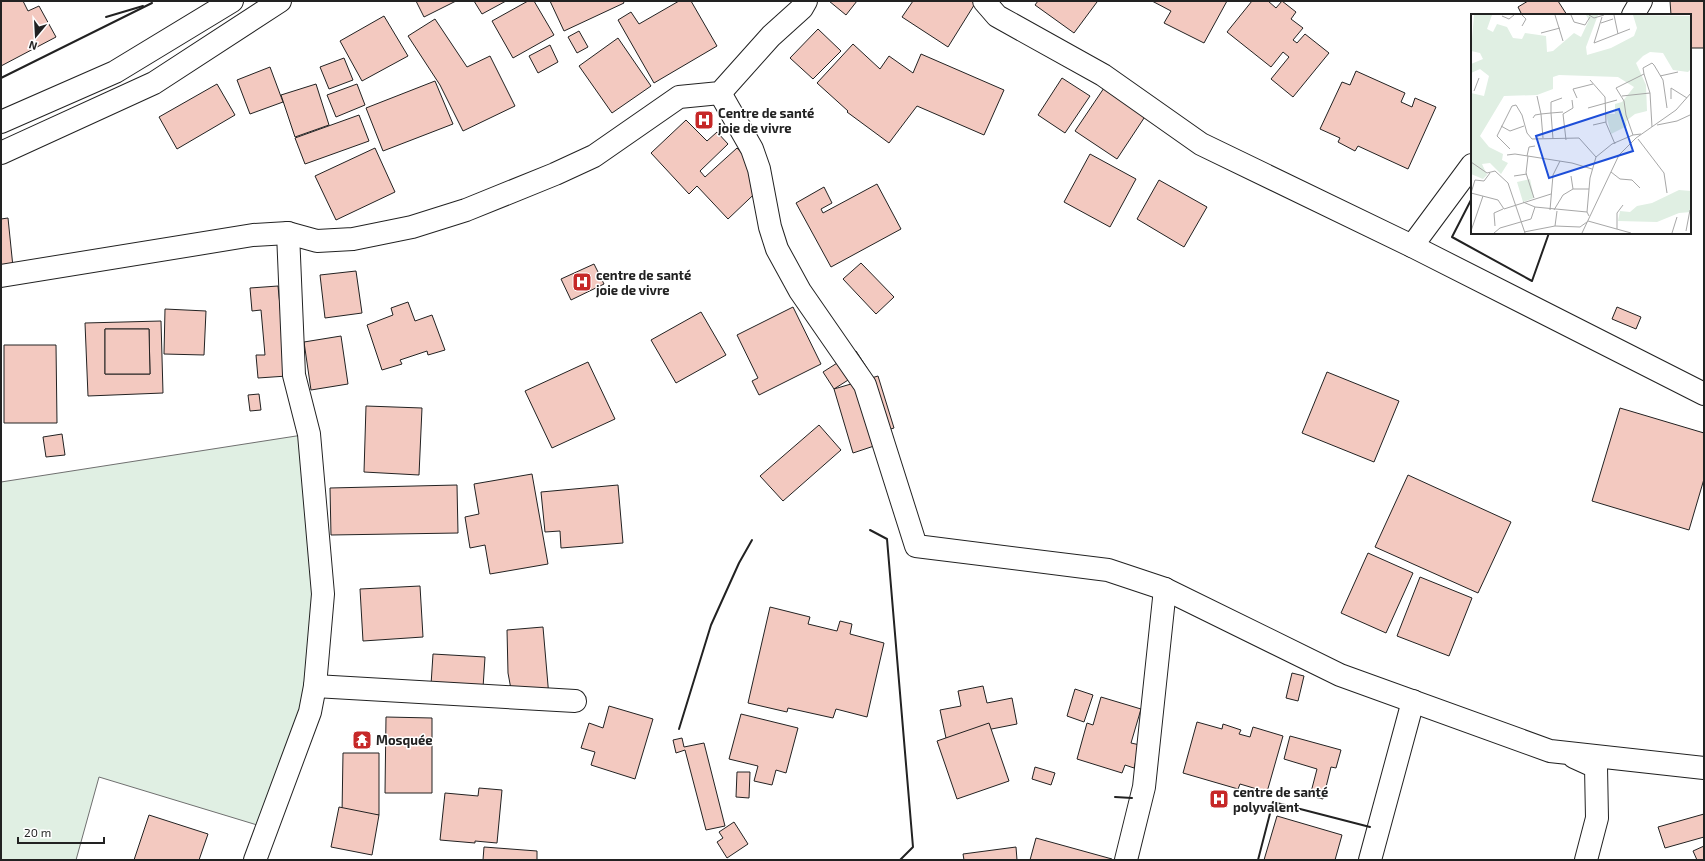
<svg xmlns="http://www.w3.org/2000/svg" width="1705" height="861" viewBox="0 0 1705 861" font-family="'Exo 2',sans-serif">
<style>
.green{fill:#e0efe3;stroke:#6f6f6f}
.building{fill:#f3c9c0;stroke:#222;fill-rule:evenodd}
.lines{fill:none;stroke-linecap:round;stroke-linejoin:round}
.minor-casing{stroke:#222;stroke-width:24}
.major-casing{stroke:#222;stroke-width:24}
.minor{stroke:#fff;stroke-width:22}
.major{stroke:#fff;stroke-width:22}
.wall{stroke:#222;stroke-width:2}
.labels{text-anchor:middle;stroke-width:3;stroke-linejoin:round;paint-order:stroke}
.poi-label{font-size:13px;font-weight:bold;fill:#222;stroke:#fff;text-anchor:start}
.inset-road{fill:none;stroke:#a7a7a7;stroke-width:1}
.view{fill:#1d4ed8;fill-opacity:0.15;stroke:#1d4ed8;stroke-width:2}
.inset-edge{fill:none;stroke:#222;stroke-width:2}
</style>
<rect width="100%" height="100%" fill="#fff"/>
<path class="green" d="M309,434L316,676L267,828L99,777L76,860H1V482Z"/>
<g class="building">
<path d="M1,1H23L28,11L39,6L56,37L1,66Z"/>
<path d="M416,1H456L424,17Z"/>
<path d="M474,1H506L482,14Z"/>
<path d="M528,1H534L554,35L513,58L492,21Z"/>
<path d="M550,1H623L624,3L564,31Z"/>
<path d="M679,1H691L717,46L654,83L618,20L631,12L639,24Z"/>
<path d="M829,1H857L846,15Z"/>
<path d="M913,1H974L976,2L948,47L902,17Z"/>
<path d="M1038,1H1096L1097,2L1074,33L1035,5Z"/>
<path d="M1152,1H1227L1204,43L1164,23L1171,11Z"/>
<path d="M1252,1H1268L1276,8L1282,1L1296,12L1291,19L1303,28L1293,40L1297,43L1305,34L1329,53L1293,97L1271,79L1289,57L1283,52L1271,67L1227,32Z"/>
<path d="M1528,1H1558L1567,15H1522L1518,7Z"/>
<path d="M1670,1H1704V48H1690V15H1671Z"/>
<path d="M384,16L408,56L362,81L340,41Z"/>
<path d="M435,19L467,67L490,56L515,106L463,131L440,85L408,36Z"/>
<path d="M818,29L841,51L813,79L790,58Z"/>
<path d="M579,31L588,47L577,53L568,37Z"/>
<path d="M618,38L651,86L612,113L579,66Z"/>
<path d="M853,44L880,69L889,56L913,73L921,54L1004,90L984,135L917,106L889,143L847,112L848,111L817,83Z"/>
<path d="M550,45L558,62L538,73L529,56Z"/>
<path d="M344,58L353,80L329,89L320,67Z"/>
<path d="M270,67L283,102L250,114L237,80Z"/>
<path d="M1356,71L1405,93L1401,102L1412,107L1415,98L1436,107L1408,169L1358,146L1355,151L1338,142L1340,138L1320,129L1342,82L1350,85Z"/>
<path d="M1062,78L1090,96L1065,133L1038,115Z"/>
<path d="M435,81L453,124L383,151L366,108Z"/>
<path d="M217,84L235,115L177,149L159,117Z"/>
<path d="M316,84L329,125L295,137L281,95Z"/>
<path d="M357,84L365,105L336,117L327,95Z"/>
<path d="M1106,85L1148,112L1117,159L1075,131Z"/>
<path d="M359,115L369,141L305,164L295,138Z"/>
<path d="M686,120L707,141L717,132L728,144L700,171L705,177L737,148L768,181L728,219L697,186L689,194L651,153Z"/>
<path d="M375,148L395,192L336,220L315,176Z"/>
<path d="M1090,154L1136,179L1110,227L1064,202Z"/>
<path d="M1159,180L1207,207L1184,247L1137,219Z"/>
<path d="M877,184L901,229L831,267L796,203L824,187L832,203L821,209L823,213Z"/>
<path d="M8,218L13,267L1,269V219Z"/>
<path d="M861,263L894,297L876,314L843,279Z"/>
<path d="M594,264L604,284L571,300L561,279Z"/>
<path d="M356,271L362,313L325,318L320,275Z"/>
<path d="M278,286L287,376L258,378L256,355H265L261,310L252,311L250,288Z"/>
<path d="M408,302L415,321L432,315L445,350L428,355L427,351L400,360L402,364L382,370L367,325L393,315L391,308Z"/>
<path d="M793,307L821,364L759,395L752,381L758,378L737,335Z"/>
<path d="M1617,307L1641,317L1636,329L1612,319Z"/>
<path d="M165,309L206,311L204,355L164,354Z"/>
<path d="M701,312L726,355L676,383L651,340Z"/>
<path d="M161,321L163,393L88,396L85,323ZM105,329H149L150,374H105Z"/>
<path d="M105,329H149L150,374H105Z"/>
<path d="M341,336L348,384L311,390L304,342Z"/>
<path d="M4,345H56L57,423H4Z"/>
<path d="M856,351L867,368L834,389L823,372Z"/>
<path d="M588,362L615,419L552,448L525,391Z"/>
<path d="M1327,372L1399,401L1374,462L1302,433Z"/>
<path d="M878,376L894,428L877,433L880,444L853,453L834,389Z"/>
<path d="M259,394L261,410L250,411L248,395Z"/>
<path d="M366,406L422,408L419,475L364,472Z"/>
<path d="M1620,408L1704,433V479L1689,530L1592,501Z"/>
<path d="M819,425L841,450L783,501L760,476Z"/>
<path d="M62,434L65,455L46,457L43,437Z"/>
<path d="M532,474L548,564L490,574L485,545L470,548L465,517L479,514L474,484Z"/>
<path d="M1408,475L1511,522L1478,593L1375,547Z"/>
<path d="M457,485L458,533L331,535L330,488Z"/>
<path d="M618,485L623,543L561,548L560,531L545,532L541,492Z"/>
<path d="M1368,553L1413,573L1386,633L1341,613Z"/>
<path d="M1420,577L1472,598L1449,656L1397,636Z"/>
<path d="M420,586L423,637L363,641L360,589Z"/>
<path d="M770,607L810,617L808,624L837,631L840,621L852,624L850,634L884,643L867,717L836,709L833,718L788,708L787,712L748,703Z"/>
<path d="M543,627L549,697L513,700L508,673L507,630Z"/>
<path d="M433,654L485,657L483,688L431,685Z"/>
<path d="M1292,673L1304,676L1298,701L1286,698Z"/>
<path d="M983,686L987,703L1012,698L1017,724L946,738L940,710L961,706L958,691Z"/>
<path d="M1075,689L1093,695L1084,722L1067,716Z"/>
<path d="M1101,697L1141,709L1131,743L1140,745L1134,768L1125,765L1122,773L1077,759L1087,723L1093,725Z"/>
<path d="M609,706L653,719L635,779L591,765L595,752L581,748L589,723L603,728Z"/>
<path d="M741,714L798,728L786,773L776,770L772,785L754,781L758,766L729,759Z"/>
<path d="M386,717L432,718V793H385Z"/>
<path d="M1197,722L1222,729L1223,724L1241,730L1239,734L1250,737L1253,727L1283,736L1267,792L1240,784L1238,789L1183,773Z"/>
<path d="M989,723L1009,781L957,799L937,741Z"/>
<path d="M1290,736L1341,750L1336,768L1331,767L1323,799L1310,796L1317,769L1284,759Z"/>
<path d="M682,738L684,747L704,743L725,826L706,830L685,750L676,753L673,740Z"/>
<path d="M343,753H379V815L342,814Z"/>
<path d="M1035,767L1055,773L1051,785L1032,779Z"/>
<path d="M737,772H750L749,798L736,797Z"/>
<path d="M479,788L502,790L497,843L475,841V843L440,840L445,793L478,796Z"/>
<path d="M339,807L379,815L372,855L331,847Z"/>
<path d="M1704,814V837L1665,848L1658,827Z"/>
<path d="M149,815L208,834L199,860H134Z"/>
<path d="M1277,816L1342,835L1335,860H1264Z"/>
<path d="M734,822L748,844L727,858L717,842L723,838L719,832Z"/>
<path d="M1036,838L1112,859V860H1030Z"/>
<path d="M1704,846V860H1697L1693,851Z"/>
<path d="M484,847L537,851V860H483Z"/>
<path d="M1016,847L1017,860H964L963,854Z"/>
</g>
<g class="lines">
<defs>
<g id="minor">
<path d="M984,1L997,16L1103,75L1201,144L1412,246L1704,394"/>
<path d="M1633,15L1641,1"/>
<path d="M720,93L752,149L759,169L770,227L777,249L800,291L865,385L916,546L1108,570L1165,589L1340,675L1550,751L1704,768"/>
<path d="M1412,246L1472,165"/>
<path d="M1,276L253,235L288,233L317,241L353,239L412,227L466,210L555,174L594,156L679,97L720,93L771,36L802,8L806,1"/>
<path d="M315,686L575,701"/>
<path d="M1574,757L1596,767L1597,818L1586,860"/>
<path d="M255,860L310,712L315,686L323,594L309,434L294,375L288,233"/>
<path d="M1126,860L1144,787L1165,589"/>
<path d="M1370,860L1413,701"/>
</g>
<g id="major">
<path d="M1,122L115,72L232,1"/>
<path d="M1,153L154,83L280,1"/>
</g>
</defs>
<use href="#minor" class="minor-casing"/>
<use href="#major" class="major-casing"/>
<use href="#minor" class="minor"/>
<use href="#major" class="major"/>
<g class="wall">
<path d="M106,17L143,6"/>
<path d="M1,78L152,3"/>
<path d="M1472,198L1452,237L1532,281L1549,233"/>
<path d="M870,530L887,539L913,847L900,860"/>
<path d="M679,729L711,625L739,563L752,540"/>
<path d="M1115,797L1132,798"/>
<path d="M1258,860L1273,802L1370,827"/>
</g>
</g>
<defs>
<symbol id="hospital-square" viewBox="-11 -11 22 22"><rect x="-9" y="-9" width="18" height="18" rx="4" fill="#c62828" stroke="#fff"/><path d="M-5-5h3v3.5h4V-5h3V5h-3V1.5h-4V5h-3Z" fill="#fff"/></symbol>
<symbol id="temple-square" viewBox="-11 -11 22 22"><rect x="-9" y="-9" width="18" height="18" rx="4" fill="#c62828" stroke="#fff"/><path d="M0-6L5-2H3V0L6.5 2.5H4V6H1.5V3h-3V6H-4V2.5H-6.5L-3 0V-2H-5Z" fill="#fff"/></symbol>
</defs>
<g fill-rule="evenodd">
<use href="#hospital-square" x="693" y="109" width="22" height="22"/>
<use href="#hospital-square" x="571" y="271" width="22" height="22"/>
<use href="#temple-square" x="351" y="729" width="22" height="22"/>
<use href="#hospital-square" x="1208" y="788" width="22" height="22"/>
</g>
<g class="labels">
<g class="poi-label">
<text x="718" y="118">Centre de santé<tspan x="718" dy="15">joie de vivre</tspan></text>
<text x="596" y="280">centre de santé<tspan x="596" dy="15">joie de vivre</tspan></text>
<text x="376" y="745">Mosquée</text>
<text x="1233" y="797">centre de santé<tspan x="1233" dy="15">polyvalent</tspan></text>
</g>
</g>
<g transform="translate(1471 14)">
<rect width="220" height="220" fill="#fff"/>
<path d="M3,1H21L16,15L22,18L26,10L36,13L42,24L51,25L54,19L75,22L76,38L82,37L103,19L110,23L118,6L115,1H127L115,33L116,41L140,34L163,22L166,14L162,1L220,2V55L217,58L202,56L192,39L179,38L172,42L165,49L175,71L176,97L164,100L155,107L156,112L140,120L135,100H144V90L151,88L163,73L147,63L88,61L82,63V75L66,81L33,82L9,122L18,133L32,140L31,146L37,149L30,160L19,149L11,150L16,161L12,165L0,160V79L13,82L18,62L9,55L0,59V50L12,45L9,39L0,37ZM59,165L63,184L52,188L46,168ZM208,176L220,177V198L208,199L186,208L147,207L149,197L159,198L166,192L181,189Z" fill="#e0efe3"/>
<path class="inset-road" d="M51,1L55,5L51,12M84,1L92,27M100,1L103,8L114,11L119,3M118,1L123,4L133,1M143,1L147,20M31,2L38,5L43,1M131,3L123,29L159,15M130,9L142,5M70,19L89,14M173,60L172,54L181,49L183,51L192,66L196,94M189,62L207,58M119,66L134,83L135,109L144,130M3,77L8,64M151,82L179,79M91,84L80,88V99L92,98M106,84L102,75L122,70M200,85V74L216,84M117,94L146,86M62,104L64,101L70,100L66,82M122,111L135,108M186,111L206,107L219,101M30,112L39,117L53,112M162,121L155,101L153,87L145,74L173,60L179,79L181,113M72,124L70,100L80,99L82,125M167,125L193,159L196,179M95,126L92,100L102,94L101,86M39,135L26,122L41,92L45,91L51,101L56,119L61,125L108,124L125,143M36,141L44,140L101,149L121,155M56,142L58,133L64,132M57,142L55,159L63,184M0,148L16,159L24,157L37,169L54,219M140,158L149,165L161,166L169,174M43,162L56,160M102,175H118M0,179L27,186L33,195L80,180M0,179L4,166L13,167L19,159M64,193L116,198L118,202M79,196L82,161L89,147M83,196L92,181L102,175L100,162M86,197L84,212L109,213L116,208M116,198L119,164L125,143L141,130L162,121L170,120M117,207L160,219M24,212L23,199L32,195M146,215V199L152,191M0,217L12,182M215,217L219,196M53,218L84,212M23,219L29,214L60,205L64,193L52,188M111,219L148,141L165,124L205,96L220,79M201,219L206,203"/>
<path class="view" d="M148,95L162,137L78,164L65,122Z"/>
<rect width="220" height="220" class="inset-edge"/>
</g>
<rect width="1705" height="861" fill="none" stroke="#222222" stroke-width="4"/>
<g transform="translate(36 36) rotate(198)" stroke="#ffffff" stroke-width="3" paint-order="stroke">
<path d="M0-3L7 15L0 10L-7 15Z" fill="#222222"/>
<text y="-6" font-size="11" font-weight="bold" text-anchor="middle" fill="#222222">N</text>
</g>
<path d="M18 837v6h86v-6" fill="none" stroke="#222222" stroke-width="2"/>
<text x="24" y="837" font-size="12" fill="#222222" stroke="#ffffff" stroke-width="3" paint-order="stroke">20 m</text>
</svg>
